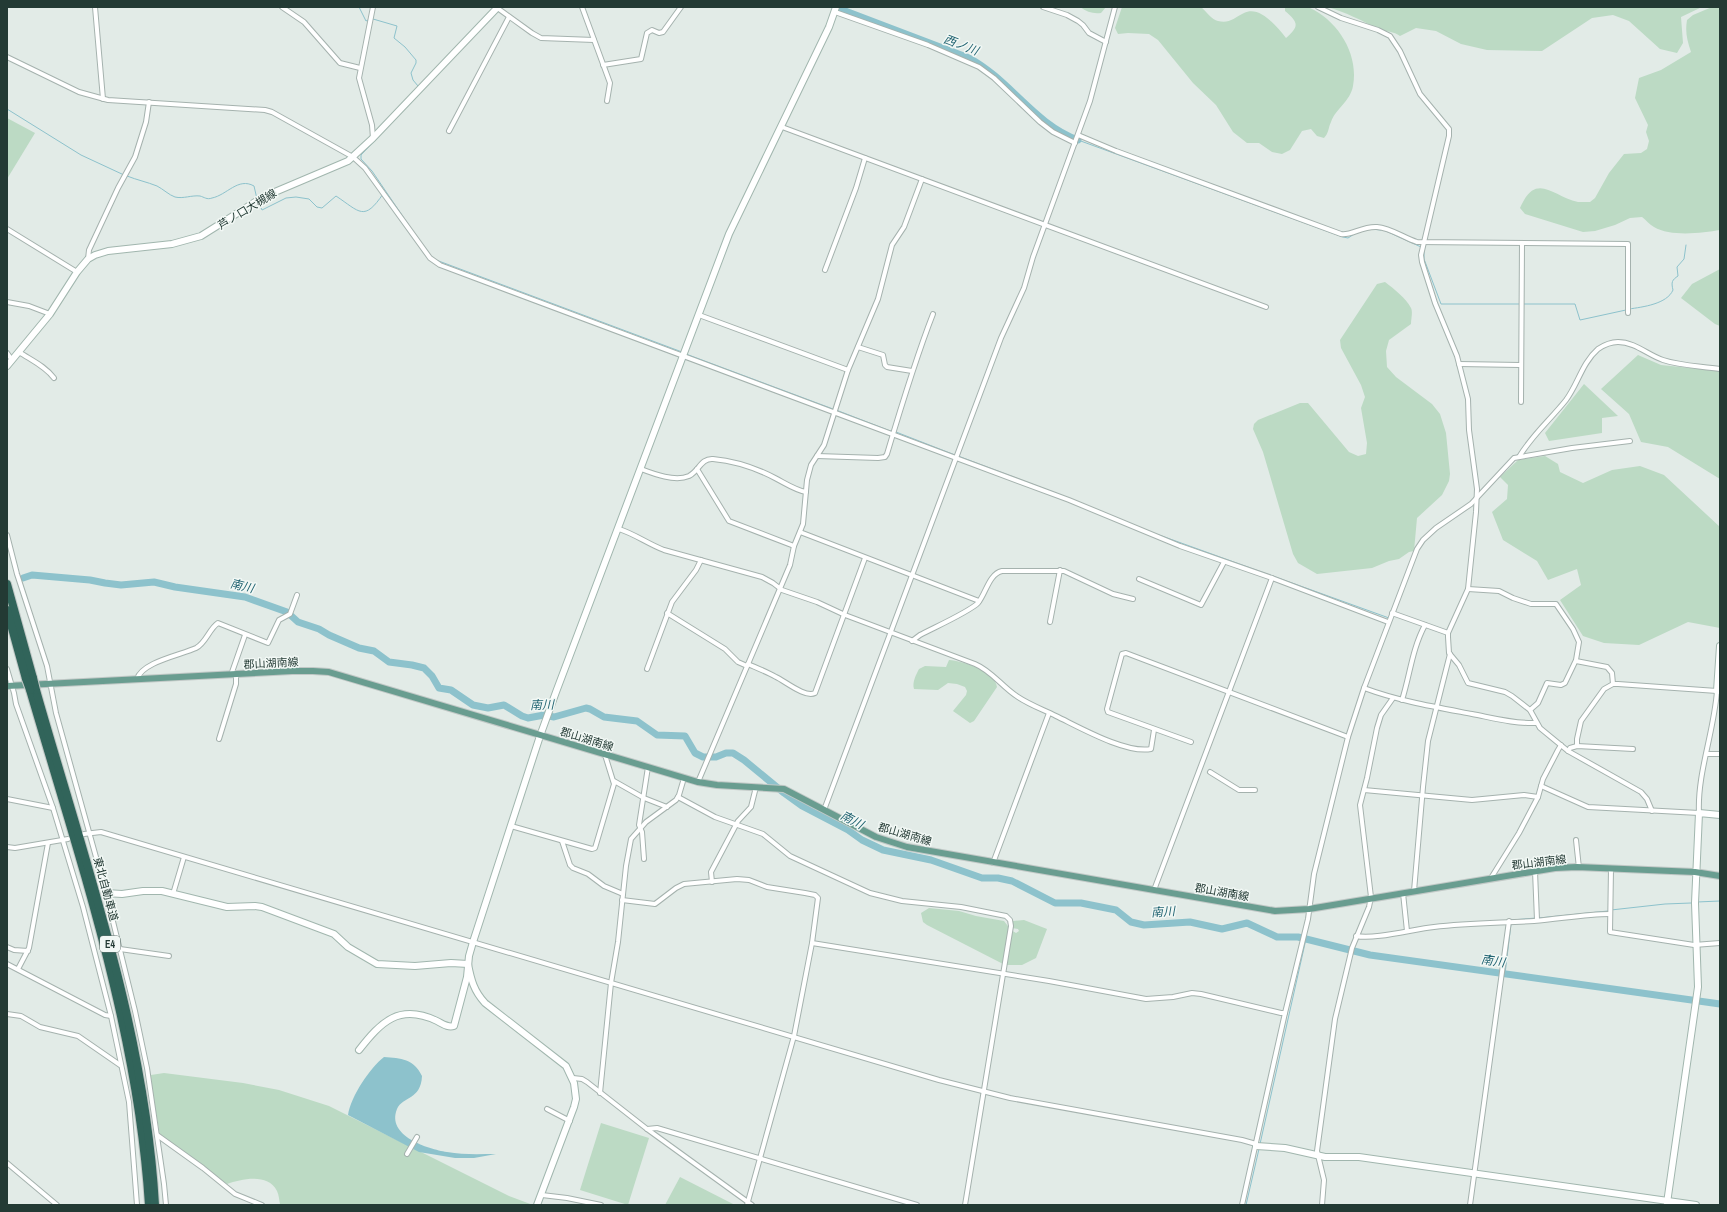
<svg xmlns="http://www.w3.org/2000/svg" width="1727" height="1212" viewBox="0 0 1727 1212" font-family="'Archivo Narrow','Noto Sans JP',sans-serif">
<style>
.green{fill:#bcdac4}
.water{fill:#8dc2cc}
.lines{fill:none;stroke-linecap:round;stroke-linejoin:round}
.stream{stroke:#8dc2cc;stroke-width:1}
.river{stroke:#8dc2cc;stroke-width:7}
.street-casing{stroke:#a5b2ae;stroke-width:6}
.secondary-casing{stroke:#a1b6ae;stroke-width:8}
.primary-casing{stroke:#c1c8c6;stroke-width:8}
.highway-casing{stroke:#c1c8c6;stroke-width:10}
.street{stroke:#fff;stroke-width:4}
.secondary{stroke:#fff;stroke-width:6}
.primary{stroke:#699d90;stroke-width:6}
.highway{stroke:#31645a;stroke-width:8}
.highway-bridge-casing{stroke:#c1c8c6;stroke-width:10;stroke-linecap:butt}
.highway-bridge{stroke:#31645a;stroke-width:8}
.labels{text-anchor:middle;stroke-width:3;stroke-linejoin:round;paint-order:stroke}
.shield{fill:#f2f8f5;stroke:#61736e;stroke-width:1}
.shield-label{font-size:10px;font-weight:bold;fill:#233a34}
.street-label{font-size:11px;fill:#233a34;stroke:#f2f8f5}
.water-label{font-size:12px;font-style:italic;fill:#226472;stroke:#f2f8f5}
</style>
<rect width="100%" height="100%" fill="#e2ebe7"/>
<g class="green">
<path d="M1080,7H1106L1101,13C1093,14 1087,12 1080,7Z"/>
<path d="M1122,7H1201C1206,11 1212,20 1218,21C1229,24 1234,18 1244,13C1260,5 1277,27 1286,38C1300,26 1298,22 1285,11V7C1292,7 1304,5 1310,8C1338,21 1359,54 1353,86C1350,102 1336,108 1331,122C1328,128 1329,133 1324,138L1317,136L1311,129L1302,131L1290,150L1282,154L1272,152L1259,143H1247L1233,132L1216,105L1193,83L1158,40L1149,34L1128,33L1118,34L1115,28Z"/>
<path d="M1327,7H1702L1681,17L1683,43L1677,53L1660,49L1629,21L1613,15L1592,18L1542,51L1487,50L1461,44L1436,31L1416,28L1400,36C1394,31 1386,32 1379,29C1362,21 1346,12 1327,7Z"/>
<path d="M1712,7H1720V230C1702,233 1671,237 1654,227C1650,225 1646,220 1642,217L1630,218L1615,225L1595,231L1583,232L1525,214L1520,208C1536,171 1552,196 1578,202C1582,202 1586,202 1590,202L1595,198L1609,173L1624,154L1641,153L1647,149L1649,141L1646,132L1648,125L1635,98L1639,78L1661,70L1691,52C1687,40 1685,32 1687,20L1693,15Z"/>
<path d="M7,118L35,133L7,179Z"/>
<path d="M1720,269V326L1715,324L1681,298L1692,284Z"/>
<path d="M1385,282C1394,289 1406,298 1411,308C1413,312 1411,319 1411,324L1389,340L1386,351L1387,367L1396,377L1432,404L1440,414L1446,433L1450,474L1449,481L1442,495L1417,518L1414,551L1409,552L1399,559L1389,561L1372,568L1317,574L1298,563L1293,554L1263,452L1253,429L1254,424L1258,420L1300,403H1308L1349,452L1358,456L1366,454L1367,443L1361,408L1365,397L1361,385L1341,348L1340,340L1377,284Z"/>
<path d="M1638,355L1661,365L1720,371V479L1668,447L1641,442L1629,414L1601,389Z"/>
<path d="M1584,384L1618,416L1602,418V433L1549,441L1545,433Z"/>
<path d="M1545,456L1558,464L1560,472L1583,483L1612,470L1640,466L1664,475L1720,527V628L1688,622L1639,645L1604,643L1583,636L1560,600L1581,585L1577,569L1548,580L1537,561L1503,540L1492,512L1507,499L1508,485L1500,477L1518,460Z"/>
<path d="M949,660C963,661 995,671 997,687L974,721L970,723L953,711L966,695L967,691L965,687L957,684L948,683L938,690L914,689C912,682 916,675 919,669L925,666L946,667Z"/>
<path d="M929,908L959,911L976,916L1004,921L1011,930L1016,933L1019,931L1018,929L1012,928L1013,921L1024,920L1047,929L1036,958L1022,965H1005L927,925L923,922L921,913Z"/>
<path d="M164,1073L243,1083L279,1090L329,1106L509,1196L533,1205H282L280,1204C279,1200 279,1195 277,1191C268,1173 242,1179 227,1184L160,1135L152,1090L151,1075Z"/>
<path d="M601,1123L649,1138L628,1205L580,1190Z"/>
<path d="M680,1177L735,1205H665Z"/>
</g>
<path class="water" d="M384,1057C401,1058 414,1059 422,1076C421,1100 403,1096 397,1109C386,1136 428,1149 447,1152C463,1155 480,1154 496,1154L474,1158H455L419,1152L348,1115C351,1096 370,1068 384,1057Z"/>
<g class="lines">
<g class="stream">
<path d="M359,7L366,21L368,20"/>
<path d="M373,19L397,26L394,38L405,47L416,60V63L411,73L413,80L418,86"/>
<path d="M7,109L81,155L124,175"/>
<path d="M1078,140L1343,237L1348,238L1356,233"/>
<path d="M127,176C137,180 147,182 157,186C163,189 169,195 175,197C183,199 192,195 200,196C204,197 207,200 212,198C227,195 238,177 254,186L257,199"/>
<path d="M259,203L262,210L286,198L296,197L309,199L317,207L322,208L336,196C360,212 364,222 383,194"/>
<path d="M408,224L372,171L361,159V155L417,96"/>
<path d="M1370,229L1381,230"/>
<path d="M1386,231L1421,247"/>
<path d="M1424,250V259L1441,304H1520"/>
<path d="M436,260L682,352"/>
<path d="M1523,304H1575L1580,320L1626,310"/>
<path d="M1629,309C1643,307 1667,304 1673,290C1671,282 1672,280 1678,276L1677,267L1684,259L1686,245"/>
<path d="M686,354L833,409"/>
<path d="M836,410L893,432"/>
<path d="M896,432L955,455"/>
<path d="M958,456L1061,495"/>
<path d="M1159,535L1389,618"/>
<path d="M1697,902L1720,901"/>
<path d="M1611,910L1665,904L1691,903"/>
<path d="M1539,918L1608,911"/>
<path d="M1512,920L1536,918"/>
<path d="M1505,974L1511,924"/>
<path d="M1260,1144L1306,939"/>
<path d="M80,1205H83"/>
<path d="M1246,1205L1259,1149"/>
</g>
<g class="river">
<path d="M840,9L969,58C1010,80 1034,124 1078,140"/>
<path d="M23,578L32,575L90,580L105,583L121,585L154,582L175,587L245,597L287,612L298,622L319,629L329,635L359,648L374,651L389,662L412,665L424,668L432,676L439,688L451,690L473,705L488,708L504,705L522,716L528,718L544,715L554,717L586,708L590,709L604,717L637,721L657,735L685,736L695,753L703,757H716L726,753H733L744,760L784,793L802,806L848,830L862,840L883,850L931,860L982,878H998L1012,881L1055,903H1081L1116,910L1131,922L1144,925L1190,922L1222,929L1247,923L1277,937H1298L1370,955L1720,1004"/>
</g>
<defs>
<g id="street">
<path d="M95,7L103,99"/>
<path d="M282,7L304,22L340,63L360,68"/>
<path d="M496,7L532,33L541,38L594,40"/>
<path d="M582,7L610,83L607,101"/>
<path d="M1043,7L1067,15L1078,21L1083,25L1089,33L1106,42"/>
<path d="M1318,7L1341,18L1378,30L1390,36L1400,51L1420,94L1449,129V136L1421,255L1422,262L1435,303L1457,356L1468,399L1469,430L1477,489L1476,512L1468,589L1448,633V637L1449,653L1459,665L1468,683L1505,692L1512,696L1530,710L1540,728L1568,751L1641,792L1647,799L1652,811"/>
<path d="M835,12L928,45L979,67L994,78L1040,122L1053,132L1075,143"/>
<path d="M7,57L79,92L108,100L265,110L272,112L353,157L365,168L430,258L440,265L956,458L1069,500L1180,546L1272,578L1388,622"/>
<path d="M603,65L641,59L647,33L652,30L659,33L663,32L681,7"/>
<path d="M782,127L1266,307"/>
<path d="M449,131L509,17"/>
<path d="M1078,135L1116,151L1341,234C1351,236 1362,226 1377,227C1391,228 1404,238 1417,242L1628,244V313"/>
<path d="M373,138L372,125L359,78L373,7"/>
<path d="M7,229L77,272"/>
<path d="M88,259L89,250L118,188L135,157L146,122L149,102"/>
<path d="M825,270L856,188L865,158"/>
<path d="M7,302L29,306L50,314"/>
<path d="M699,315L848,370"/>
<path d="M858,347L883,355L885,365L887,367L912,371"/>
<path d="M19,352C31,360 45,366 54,378"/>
<path d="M7,353L12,360"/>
<path d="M1459,364L1520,365"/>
<path d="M1521,402L1522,243"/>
<path d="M817,456L878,458L885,457L887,454C901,407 915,360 933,314"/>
<path d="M1519,457C1532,435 1551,419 1566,400C1578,384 1582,363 1598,349C1604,345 1611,342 1618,342C1635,342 1648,355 1663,360C1681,366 1701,366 1720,369"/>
<path d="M641,469C654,474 675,482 689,476C699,471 701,458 713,459C734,461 756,468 775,478C785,483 795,490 806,492"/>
<path d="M697,469L729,521L794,546"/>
<path d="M619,529C635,534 648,544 664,550L762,577L773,583L782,590L817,602L845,615L975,664C992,671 1002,687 1018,697C1030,705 1044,710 1056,716C1079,727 1126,754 1151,749L1154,730"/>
<path d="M800,532L979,601"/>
<path d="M7,535L17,574L47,666L56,713L106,893L135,1011L147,1068L164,1184L166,1205"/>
<path d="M1139,579L1201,605L1224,562"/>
<path d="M1468,589L1499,591L1513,598L1531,604H1556L1573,629L1579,642L1576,660L1565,683L1561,685L1547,683L1538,703L1530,710"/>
<path d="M667,613L725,649L738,662L747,666"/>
<path d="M1392,613L1448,633"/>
<path d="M1050,622L1060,570"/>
<path d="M912,641L920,635C933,628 969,612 978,603C986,593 989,574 1002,571H1064L1113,594L1133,599"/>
<path d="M1576,661L1607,667L1612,673L1613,684"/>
<path d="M748,664C757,668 767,672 776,677C785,681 805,698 815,693L865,558"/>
<path d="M7,669L14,693L16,704L53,808L83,907L111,1016L129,1102L137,1205"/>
<path d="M647,669L672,602L696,570L701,560"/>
<path d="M231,675L245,635"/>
<path d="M137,679C142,662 181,655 196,648C206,643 209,629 218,623L268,643L279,620L290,614L297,595"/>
<path d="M1364,688C1399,701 1435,707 1472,714C1493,718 1515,724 1536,723"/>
<path d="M1402,700C1410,675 1412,649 1425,625"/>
<path d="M219,739L236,684V674"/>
<path d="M1191,742L1108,712L1107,709L1122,654L1126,653L1348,737"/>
<path d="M1568,751L1570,748L1577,746L1633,749"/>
<path d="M1707,754H1720"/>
<path d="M1210,772L1239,790H1255"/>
<path d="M614,781L644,798L667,807"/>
<path d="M698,782L790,565L794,546L803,524L807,480L811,465L824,445L848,370L878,299L892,245L904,227L922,179"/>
<path d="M1541,786L1588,807L1699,813C1697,774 1714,732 1717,691L1618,684H1613L1604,689L1581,721L1577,739V746"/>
<path d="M1364,790L1472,800L1524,795L1538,797"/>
<path d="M678,797L715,817L763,834L790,856L870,893L902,901L961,907L1006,916L1010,920L1011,926L965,1205"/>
<path d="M7,799L53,808"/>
<path d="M824,810L1001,338L1024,288L1033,257L1090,101L1115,7"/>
<path d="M511,826L592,849L595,848L614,784L605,755"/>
<path d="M84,834L101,832L939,1080L1010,1098L1242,1140L1256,1144"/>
<path d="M1576,840L1579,868"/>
<path d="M562,841L570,865L573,868L588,874L604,886L623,894"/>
<path d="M7,847L15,848L68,839"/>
<path d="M644,859L642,832L639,825L648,767"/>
<path d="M993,863L1049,713"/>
<path d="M1611,869L1610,932L1694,945L1720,943"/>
<path d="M1535,871L1537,920"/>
<path d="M1491,878L1519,833L1538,797L1543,779L1558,750L1561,745"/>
<path d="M712,882L711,872L738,821L751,807L756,787"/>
<path d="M1154,890L1272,578"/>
<path d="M1414,891L1423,787L1428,741L1450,654"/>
<path d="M1403,893L1407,931"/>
<path d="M173,894L184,857"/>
<path d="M622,900L655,904L676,888L684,884L737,879L749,880L767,887L805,893L815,895L818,898L812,943L794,1036L747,1205"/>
<path d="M1356,936C1374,940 1414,929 1434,927C1468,923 1501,923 1534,921C1560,919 1585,914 1610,914"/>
<path d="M812,943L1049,981L1146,999L1173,997L1192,993L1201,994L1281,1013H1285"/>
<path d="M7,947L14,950L28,951"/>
<path d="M120,949L169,956"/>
<path d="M7,964L105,1015L111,1016"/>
<path d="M18,969L29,948L48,843"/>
<path d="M7,1014L21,1016L40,1027L78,1036L120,1065"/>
<path d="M573,1078L582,1079L587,1082L647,1129L752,1205"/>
<path d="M600,1093L611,983L618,942L626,866L631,839L646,822L676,800L679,795L684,778"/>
<path d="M547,1109L570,1121"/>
<path d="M647,1129L657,1128L917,1205"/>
<path d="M157,1135L203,1168L235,1194L262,1205"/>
<path d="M407,1154L417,1137"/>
<path d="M7,1163L57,1205"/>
<path d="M542,1195L567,1198L601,1205"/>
<path d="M1242,1205L1285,1013L1308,919L1314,874L1348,737L1364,688L1417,549L1423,540L1436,528L1471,504L1514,458L1572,448L1630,441"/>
<path d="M1322,1205L1324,1180L1317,1151L1335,1019L1352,948L1369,907L1371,897L1360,805L1367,778L1377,728L1381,715L1393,698"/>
<path d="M1470,1205L1509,921"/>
</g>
<g id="secondary">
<path d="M7,366L50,314L77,272L88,259L95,255L108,251L172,244L201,236L263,197L348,161L373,138L498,7"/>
<path d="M1717,691L1720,646"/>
<path d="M106,893L122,894L143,891H162L227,907L255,906L262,907L334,934L348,947L377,964L415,966L451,963L468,964C471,980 474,991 485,1003L566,1066L574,1083L576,1099L574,1107L537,1205"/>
<path d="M359,1050C381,1022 399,1003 437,1021C443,1024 448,1028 454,1026L467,977L469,956L473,942L540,736L556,692L729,234L829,27L836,7"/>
<path d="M1256,1146L1285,1148L1325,1157H1359L1696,1205"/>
<path d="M1667,1203L1698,987L1695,903L1699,813L1720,815"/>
</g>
<path id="primary" d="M7,686L292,671H313L329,672L698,782L717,785L784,789L876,837L907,847L1275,911L1309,909L1555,868L1577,867L1695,872L1720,876"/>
<g id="highway">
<path d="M7,584L33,678"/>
<path d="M7,610L26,679"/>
<path d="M30,690C79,858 138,1029 149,1205"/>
<path d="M36,690C84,859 145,1028 155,1205"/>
</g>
</defs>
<use href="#street" class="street-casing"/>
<use href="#secondary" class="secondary-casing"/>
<use href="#primary" class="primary-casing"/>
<use href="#highway" class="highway-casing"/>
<use href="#street" class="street"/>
<use href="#secondary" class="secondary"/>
<use href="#primary" class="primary"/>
<use href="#highway" class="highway"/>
<defs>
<g id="highway-bridge">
<path d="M33,678L36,690"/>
<path d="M26,679L30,690"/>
</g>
</defs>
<use href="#highway-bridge" class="highway-bridge-casing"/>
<use href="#highway-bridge" class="highway-bridge"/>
</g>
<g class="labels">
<rect class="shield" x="100" y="936" width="20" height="16" rx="3"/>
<g class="shield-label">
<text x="110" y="948">E4</text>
</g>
<g class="street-label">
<text transform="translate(247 209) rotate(-31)" y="4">芦ノ口大槻線</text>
<text transform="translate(271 663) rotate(-3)" y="4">郡山湖南線</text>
<text transform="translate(587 739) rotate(17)" y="4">郡山湖南線</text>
<text transform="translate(905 834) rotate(16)" y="4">郡山湖南線</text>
<text transform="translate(1539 862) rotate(-7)" y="4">郡山湖南線</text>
<text transform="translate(106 889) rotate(75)" y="4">東北自動車道</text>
<text transform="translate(1222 892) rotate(10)" y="4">郡山湖南線</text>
</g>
<g class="water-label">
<text transform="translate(961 45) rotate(21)" y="4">西ノ川</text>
<text transform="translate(242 586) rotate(13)" y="4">南川</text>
<text transform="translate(542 705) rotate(-1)" y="4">南川</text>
<text transform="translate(852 820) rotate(28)" y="4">南川</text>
<text transform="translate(1163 912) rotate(-4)" y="4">南川</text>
<text transform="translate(1493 961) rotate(8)" y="4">南川</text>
</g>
</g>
<rect width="1727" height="1212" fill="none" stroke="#233a34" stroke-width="16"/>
</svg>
